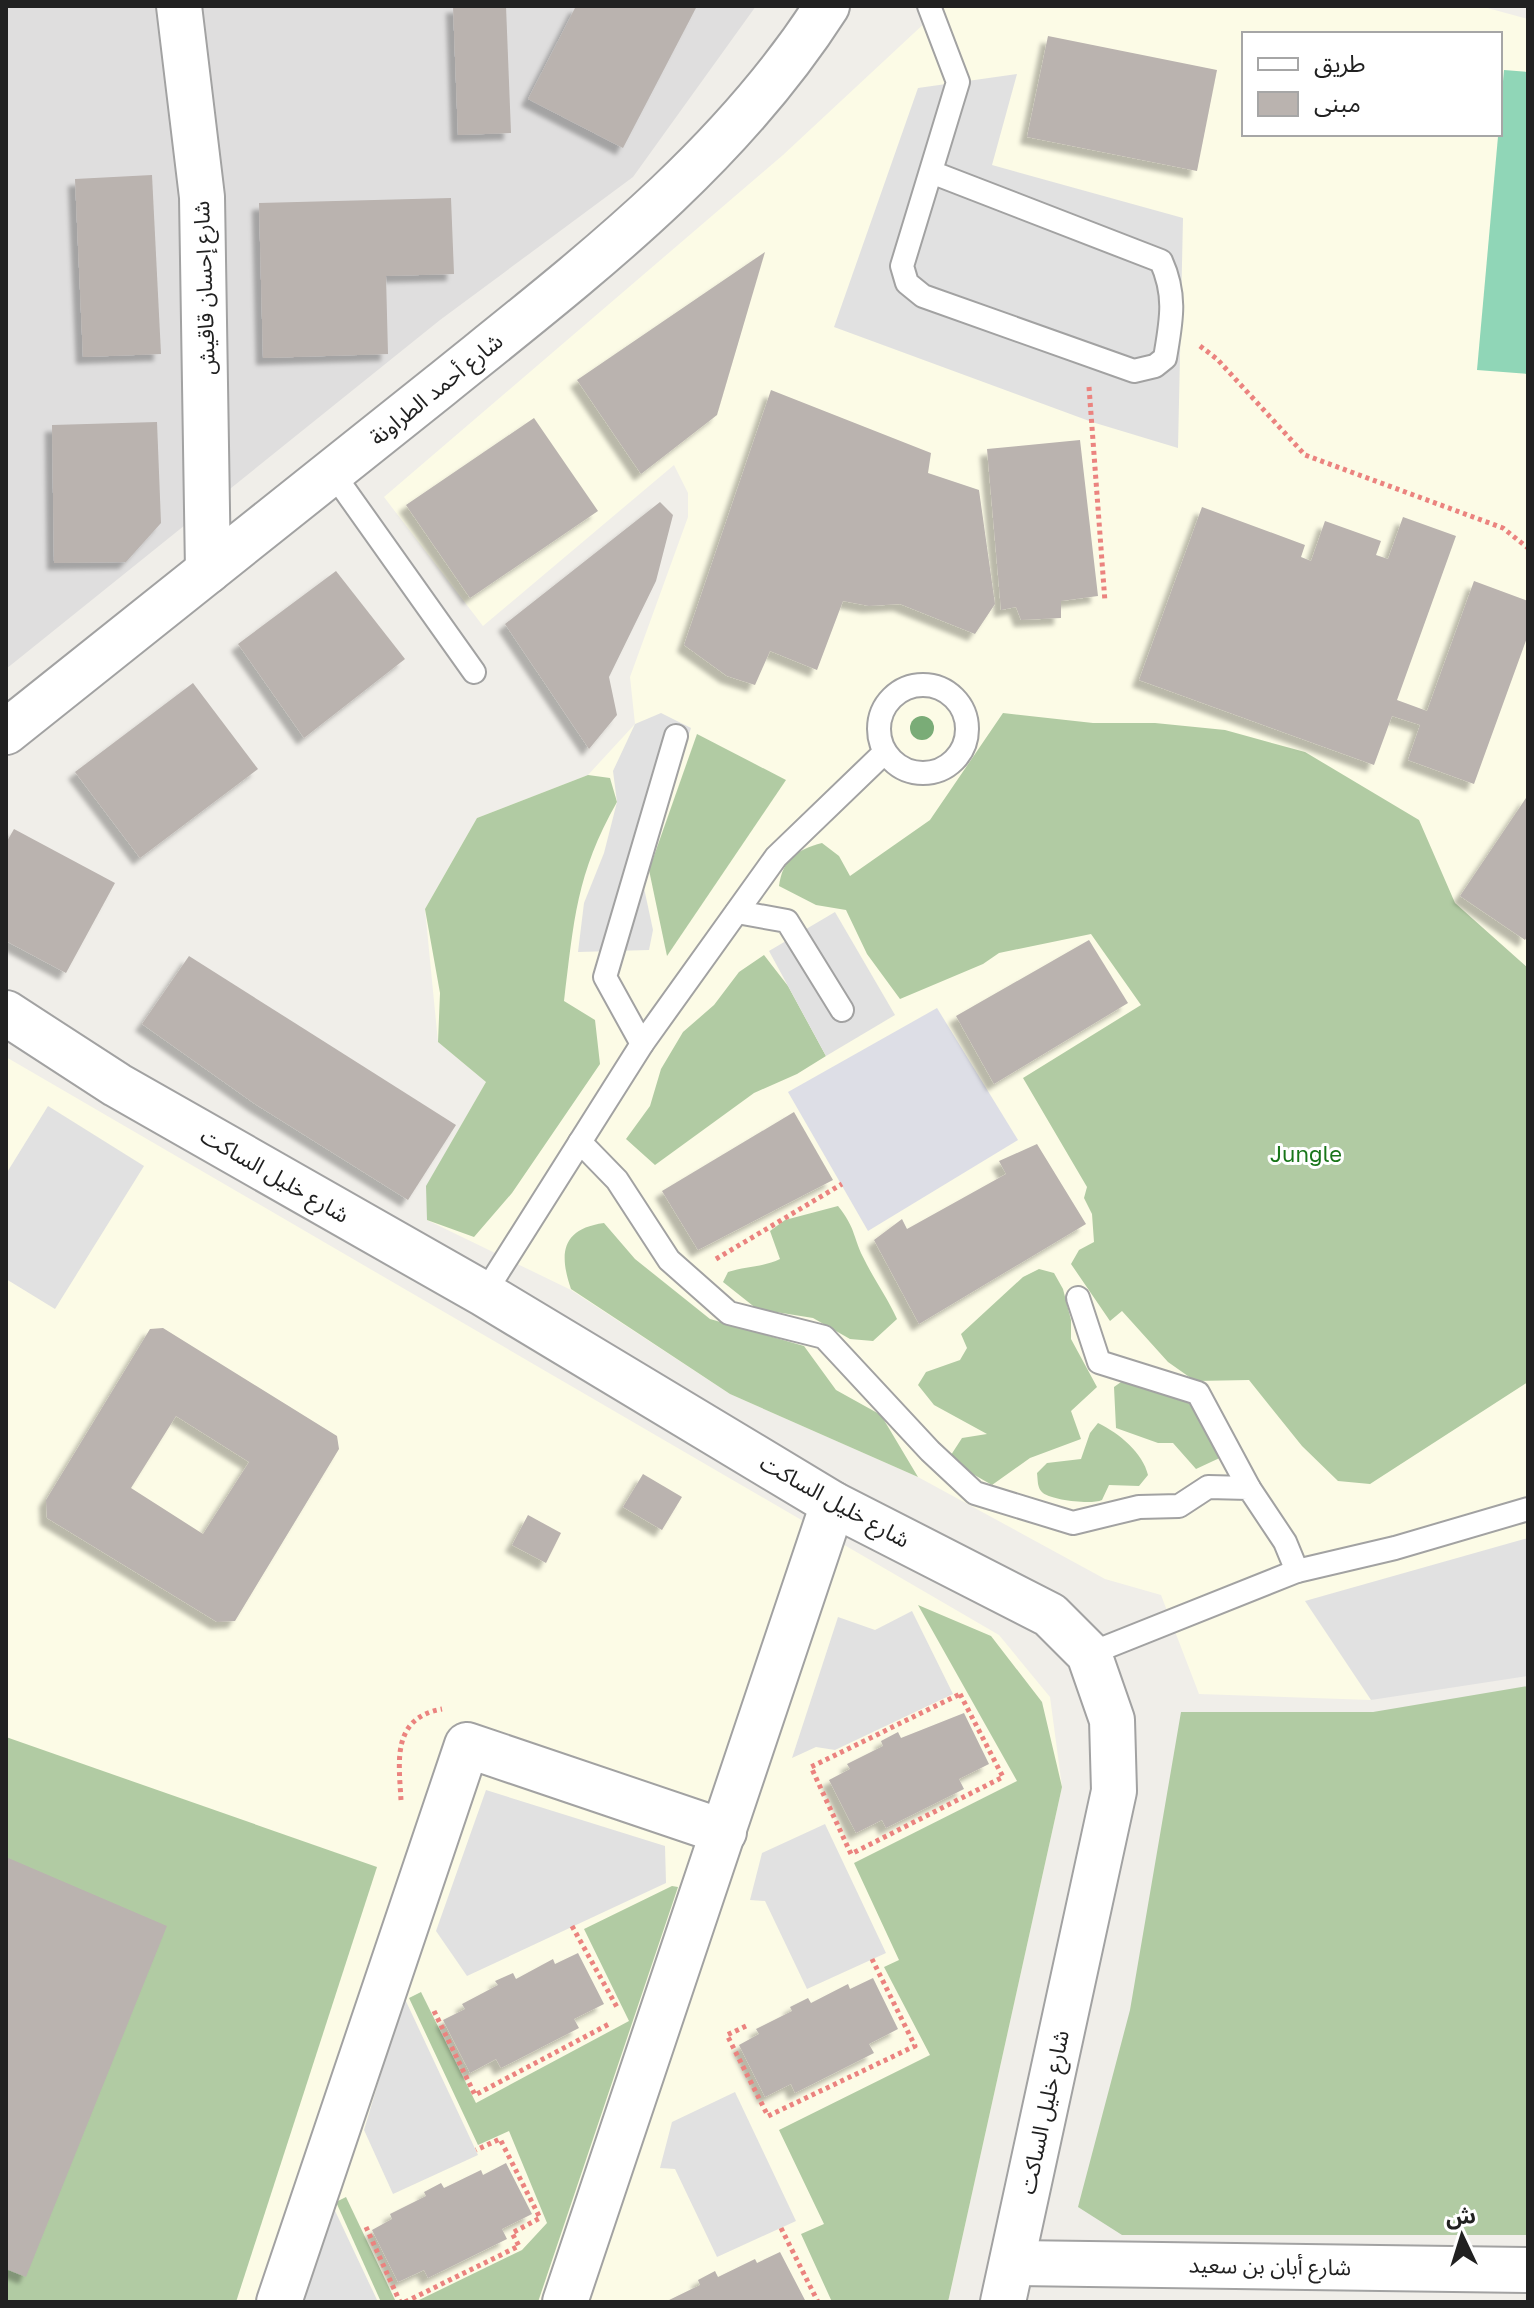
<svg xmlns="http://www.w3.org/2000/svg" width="1534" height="2308" viewBox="0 0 1534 2308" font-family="'Golos Text','Noto Sans Arabic',sans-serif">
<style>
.residential{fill:#dfdede}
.education{fill:#fcfbe6;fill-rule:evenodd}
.forest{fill:#b1cba3}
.pitch{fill:#90d6b7}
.parking{fill:#e1e1e1}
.plaza{fill:#dddee6}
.building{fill:#bab3af;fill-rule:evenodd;filter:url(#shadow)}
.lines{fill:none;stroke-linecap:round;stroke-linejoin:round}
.service-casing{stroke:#a2a2a2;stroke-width:26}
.minor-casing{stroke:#a2a2a2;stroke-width:48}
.tertiary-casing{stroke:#a2a2a2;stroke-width:48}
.path{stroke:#eb837f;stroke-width:5;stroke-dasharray:4 4;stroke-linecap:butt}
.service{stroke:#fff;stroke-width:22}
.minor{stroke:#fff;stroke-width:44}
.tertiary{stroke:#fff;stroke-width:44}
.tree{fill:#7aac77}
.labels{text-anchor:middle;stroke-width:6;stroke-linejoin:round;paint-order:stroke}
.street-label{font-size:22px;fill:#212121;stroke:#fff}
.park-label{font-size:22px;fill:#19761a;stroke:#fff}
</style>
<defs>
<filter id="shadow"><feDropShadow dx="-7" dy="7" stdDeviation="2" flood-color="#0004"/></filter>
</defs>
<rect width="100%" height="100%" fill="#f0eee9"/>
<path class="residential" d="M6,6H756L633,177L440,320L6,669Z"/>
<g class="education">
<path d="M943,6H1480L1528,19V1653L1371,1700L1199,1694L1161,1595L1105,1579L918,1477L730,1394L571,1290L427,1220L434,1173L486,1082L438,1042L425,909L477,818L588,775L635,724L630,677L688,517V493L674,465L483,626L384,497L783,155ZM1244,34H1500V134H1244Z"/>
<path d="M6,1057L999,1635L1050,1697L1062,1787L948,2302H6Z"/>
</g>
<g class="forest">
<path d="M1003,713L1093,723H1155L1225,730L1305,752L1419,820L1455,903L1528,968V1382L1370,1484L1338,1481L1302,1446L1249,1380L1195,1381L1168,1362L1122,1311L1110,1321L1071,1264L1079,1250L1094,1242L1092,1214L1084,1198L1087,1187L1023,1078L1141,1005L1091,934L999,953L983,964L900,999L867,954L846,910L816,905L779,886C783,859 796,850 822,843L839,856L850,876L930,820Z"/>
<path d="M697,734L786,780L667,956L649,870Z"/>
<path d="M588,775L610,778L617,802C576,874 574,921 564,1001L595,1020L600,1064L512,1193L474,1237L427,1220L426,1186L486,1082L438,1042L440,993L425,909L477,818Z"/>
<path d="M764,955L788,986L826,1056L797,1074L754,1093L655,1165L626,1139L650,1106L661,1069L683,1032L714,1005L739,972Z"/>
<path d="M838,1206C856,1229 852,1234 863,1257C873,1278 887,1297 897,1319L873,1341L850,1339L813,1318L757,1309L723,1282L728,1272C746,1266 764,1267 780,1259L770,1231L785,1220Z"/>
<path d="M604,1223L635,1259L710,1319L804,1346L836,1390L881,1415L918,1477L730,1394L571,1289C559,1254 561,1229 604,1223Z"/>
<path d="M1039,1269L1054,1273L1063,1289L1071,1320V1339L1097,1387L1071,1411L1081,1439L1030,1458L992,1485L964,1469L951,1455L962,1438L987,1434L934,1405L918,1385L926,1372L960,1360L967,1348L961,1334L1023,1277Z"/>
<path d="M1135,1372L1172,1375L1194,1409L1219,1424L1226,1455L1196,1469L1173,1443H1158L1116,1428L1114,1387Z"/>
<path d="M1098,1423C1119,1433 1143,1453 1148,1475L1139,1486L1109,1485L1102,1500C1091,1505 1052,1500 1043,1493C1037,1488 1038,1481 1037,1473L1047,1463L1081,1459L1090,1433Z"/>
<path d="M918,1605L991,1636L1042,1702L1062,1787L948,2302H832L801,2234L824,2224L779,2130L930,2055L884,1967L899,1960L854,1863L1017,1781Z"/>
<path d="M1528,1686V2235H1122L1078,2207L1130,2010L1181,1712H1373Z"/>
<path d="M6,1737L377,1867L236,2302H6Z"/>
<path d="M672,1886L678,1887L538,2302H415L522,2250L547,2223L509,2131L478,2145L409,1998L421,1992L476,2103L629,2021L584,1929Z"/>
<path d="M346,2197L396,2302H381L336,2202Z"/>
</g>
<path class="pitch" d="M1504,70L1528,72V374L1477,370Z"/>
<g class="parking">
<path d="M1017,74L992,165L1183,218L1178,448L1092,422L834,327L918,88Z"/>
<path d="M661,713L691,728L641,874L653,930L649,950L578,952L584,903L604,853L617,802L613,771L635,724Z"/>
<path d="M835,912L895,1015L826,1056L769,951Z"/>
<path d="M48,1106L144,1166L55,1309L6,1279V1174Z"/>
<path d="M1528,1538V1676L1371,1700L1305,1601Z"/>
<path d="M912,1611L953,1694L835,1750L816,1747L792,1758L838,1617L875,1630Z"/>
<path d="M486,1790L665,1846L666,1883L467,1976L436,1931Z"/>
<path d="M825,1824L886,1953L807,1989L765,1901L750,1900L762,1853Z"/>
<path d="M404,1997L478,2155L393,2194L364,2130Z"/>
<path d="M735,2092L796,2221L717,2257L675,2169L660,2168L672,2122Z"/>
<path d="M329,2198L378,2302H300Z"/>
</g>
<path class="plaza" d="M937,1008L1018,1140L868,1231L788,1092Z"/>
<g class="building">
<path d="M453,6H506L511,133L458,135Z"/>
<path d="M576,6H697L623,148L528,99Z"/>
<path d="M1048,36L1217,70L1197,171L1027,137Z"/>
<path d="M152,175L161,354L83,357L75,179Z"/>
<path d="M451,198L454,274L386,276L388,354L263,358L259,203Z"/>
<path d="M765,252L717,415L641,474L577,380Z"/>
<path d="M771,390L931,453L928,473L979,490L995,604L975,634L900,604L869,606L843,601L817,670L770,651L755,685L727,676L684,645Z"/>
<path d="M534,418L598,511L470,598L406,505Z"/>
<path d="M157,422L161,523L126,562L54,563L52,425Z"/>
<path d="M1080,440L1098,596L1061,601V618L1021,620L1016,607L1001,610L987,449Z"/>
<path d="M660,502L673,515L656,581L609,677L617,715L589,749L505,624Z"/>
<path d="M1202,507L1305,545L1301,557L1311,561L1325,521L1381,541L1376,555L1388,559L1403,517L1456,536L1397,700L1427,711L1474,581L1528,601V635L1474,784L1408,760L1420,725L1392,716L1374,765L1139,680Z"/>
<path d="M336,571L405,659L304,738L238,644Z"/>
<path d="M193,683L258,769L140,858L75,772Z"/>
<path d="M1528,795V935L1525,940L1460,896Z"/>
<path d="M14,829L115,883L66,973L6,941V843Z"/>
<path d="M1089,940L1128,1003L994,1084L956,1016Z"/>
<path d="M189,956L456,1125L408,1200L255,1104L142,1024Z"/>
<path d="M794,1112L833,1180L698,1250L662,1191Z"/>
<path d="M1037,1144L1086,1224L919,1324L874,1240L902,1219L907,1229L1006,1174L999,1161Z"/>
<path d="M163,1328L337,1436L339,1449L235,1621L217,1622L47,1518L46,1500L150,1329ZM176,1416L249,1462L203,1534L131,1488Z"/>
<path d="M643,1474L682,1497L662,1530L623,1507Z"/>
<path d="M528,1515L561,1533L546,1563L512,1545Z"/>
<path d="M964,1713L989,1764L959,1779L964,1789L886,1828L882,1820L856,1833L829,1780L850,1769L847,1764L883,1746L881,1741L898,1732L901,1738Z"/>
<path d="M6,1857L167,1926L26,2277L6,2269Z"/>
<path d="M578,1953L604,2004L574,2019L579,2028L501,2068L496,2059L470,2073L443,2020L465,2009L462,2004L498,1985L495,1981L513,1973L516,1979L553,1959L555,1964Z"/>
<path d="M873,1978L898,2029L869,2044L874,2053L795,2093L791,2084L765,2097L739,2045L759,2034L756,2029L792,2011L790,2007L808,1998L811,2003L848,1984L850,1989Z"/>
<path d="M506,2163L532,2214L502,2229L507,2239L428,2278L424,2270L398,2282L372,2230L392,2219L390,2214L426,2196L424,2192L441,2183L444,2188L481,2170L483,2175Z"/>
<path d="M780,2252L806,2302H665L700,2285L698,2280L715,2271L718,2277L755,2259L757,2263Z"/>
</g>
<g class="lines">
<defs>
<g id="service">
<path d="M929,6L958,82L902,266L907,283L923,296L1134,371L1155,366L1165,358C1171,322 1177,296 1161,261L931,172"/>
<path d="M332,472L474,672"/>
<circle cx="923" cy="729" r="44"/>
<path d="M737,912L787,921L842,1010"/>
<path d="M642,1044L605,977L676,736"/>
<path d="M580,1142L617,1180L669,1260L729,1313L824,1337L930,1451L975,1493L1073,1523L1139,1507L1179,1506L1208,1487L1249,1488L1285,1542L1297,1571"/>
<path d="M484,1294L642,1044L776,857L885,752"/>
<path d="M1078,1298L1099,1362L1198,1393L1249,1488"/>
<path d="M1089,1654L1297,1571L1395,1548L1528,1509"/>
</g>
<g id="minor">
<path d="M179,6L202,197L208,571"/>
<path d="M1012,2263L1528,2270"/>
<path d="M279,2302L467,1745L724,1832"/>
<path d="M565,2302L833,1504"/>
</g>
<g id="tertiary">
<path d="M6,732C151,616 296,501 441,385C582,271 728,161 827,6"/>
<path d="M6,1013L117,1085L484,1294L833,1504L1050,1615L1089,1654L1112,1720L1114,1791L1003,2302"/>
</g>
</defs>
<use href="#service" class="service-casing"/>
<use href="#minor" class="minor-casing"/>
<use href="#tertiary" class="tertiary-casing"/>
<g class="path">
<path d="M1200,346L1217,359L1305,455L1503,528L1528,548"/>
<path d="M1089,387L1105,602"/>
<path d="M716,1259L842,1184"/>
<path d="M960,1694L1003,1777L851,1854L811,1767Z"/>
<path d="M401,1800C399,1762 391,1718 442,1709"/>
<path d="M572,1926L618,2009"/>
<path d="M434,2011L475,2095L611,2023"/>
<path d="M746,2026L727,2035L768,2116L915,2046L872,1959"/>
<path d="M366,2227L400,2302"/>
<path d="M781,2228L818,2302"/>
<path d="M405,2302L519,2246L512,2233L540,2218L500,2139L476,2150"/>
</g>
<use href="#service" class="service"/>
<use href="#minor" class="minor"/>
<use href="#tertiary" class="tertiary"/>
</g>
<circle class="tree" cx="922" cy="728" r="12"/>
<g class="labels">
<g class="street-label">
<text transform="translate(204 288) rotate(-92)" y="8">شارع إحسان قاقيش</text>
<text transform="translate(436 389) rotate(-39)" y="8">شارع أحمد الطراونة</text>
<text transform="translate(275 1175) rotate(30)" y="8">شارع خليل الساكت</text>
<text transform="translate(835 1501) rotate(29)" y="8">شارع خليل الساكت</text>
<text transform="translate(1044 2112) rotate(-78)" y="8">شارع خليل الساكت</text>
<text transform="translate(1270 2266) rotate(1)" y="8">شارع أبان بن سعيد</text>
</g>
<g class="park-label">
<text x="1306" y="1162">Jungle</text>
</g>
</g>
<rect width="1534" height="2308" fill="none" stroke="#212121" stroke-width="16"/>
<rect x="1242" y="32" width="260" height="104" fill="#ffffff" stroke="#a6a6a6" stroke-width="2"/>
<rect x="1258" y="58" width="40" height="12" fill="#ffffff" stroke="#a6a6a6" stroke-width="2"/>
<text x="1314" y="72" font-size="24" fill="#212121">طريق</text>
<rect x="1258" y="92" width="40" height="24" fill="#bab3af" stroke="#a6a6a6" stroke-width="2"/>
<text x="1314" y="112" font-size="24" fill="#212121">مبنى</text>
<g transform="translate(1462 2236) rotate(356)" stroke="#ffffff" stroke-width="6" paint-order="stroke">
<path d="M0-6L14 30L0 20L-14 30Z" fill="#212121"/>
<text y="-12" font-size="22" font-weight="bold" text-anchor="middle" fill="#212121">ش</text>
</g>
</svg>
